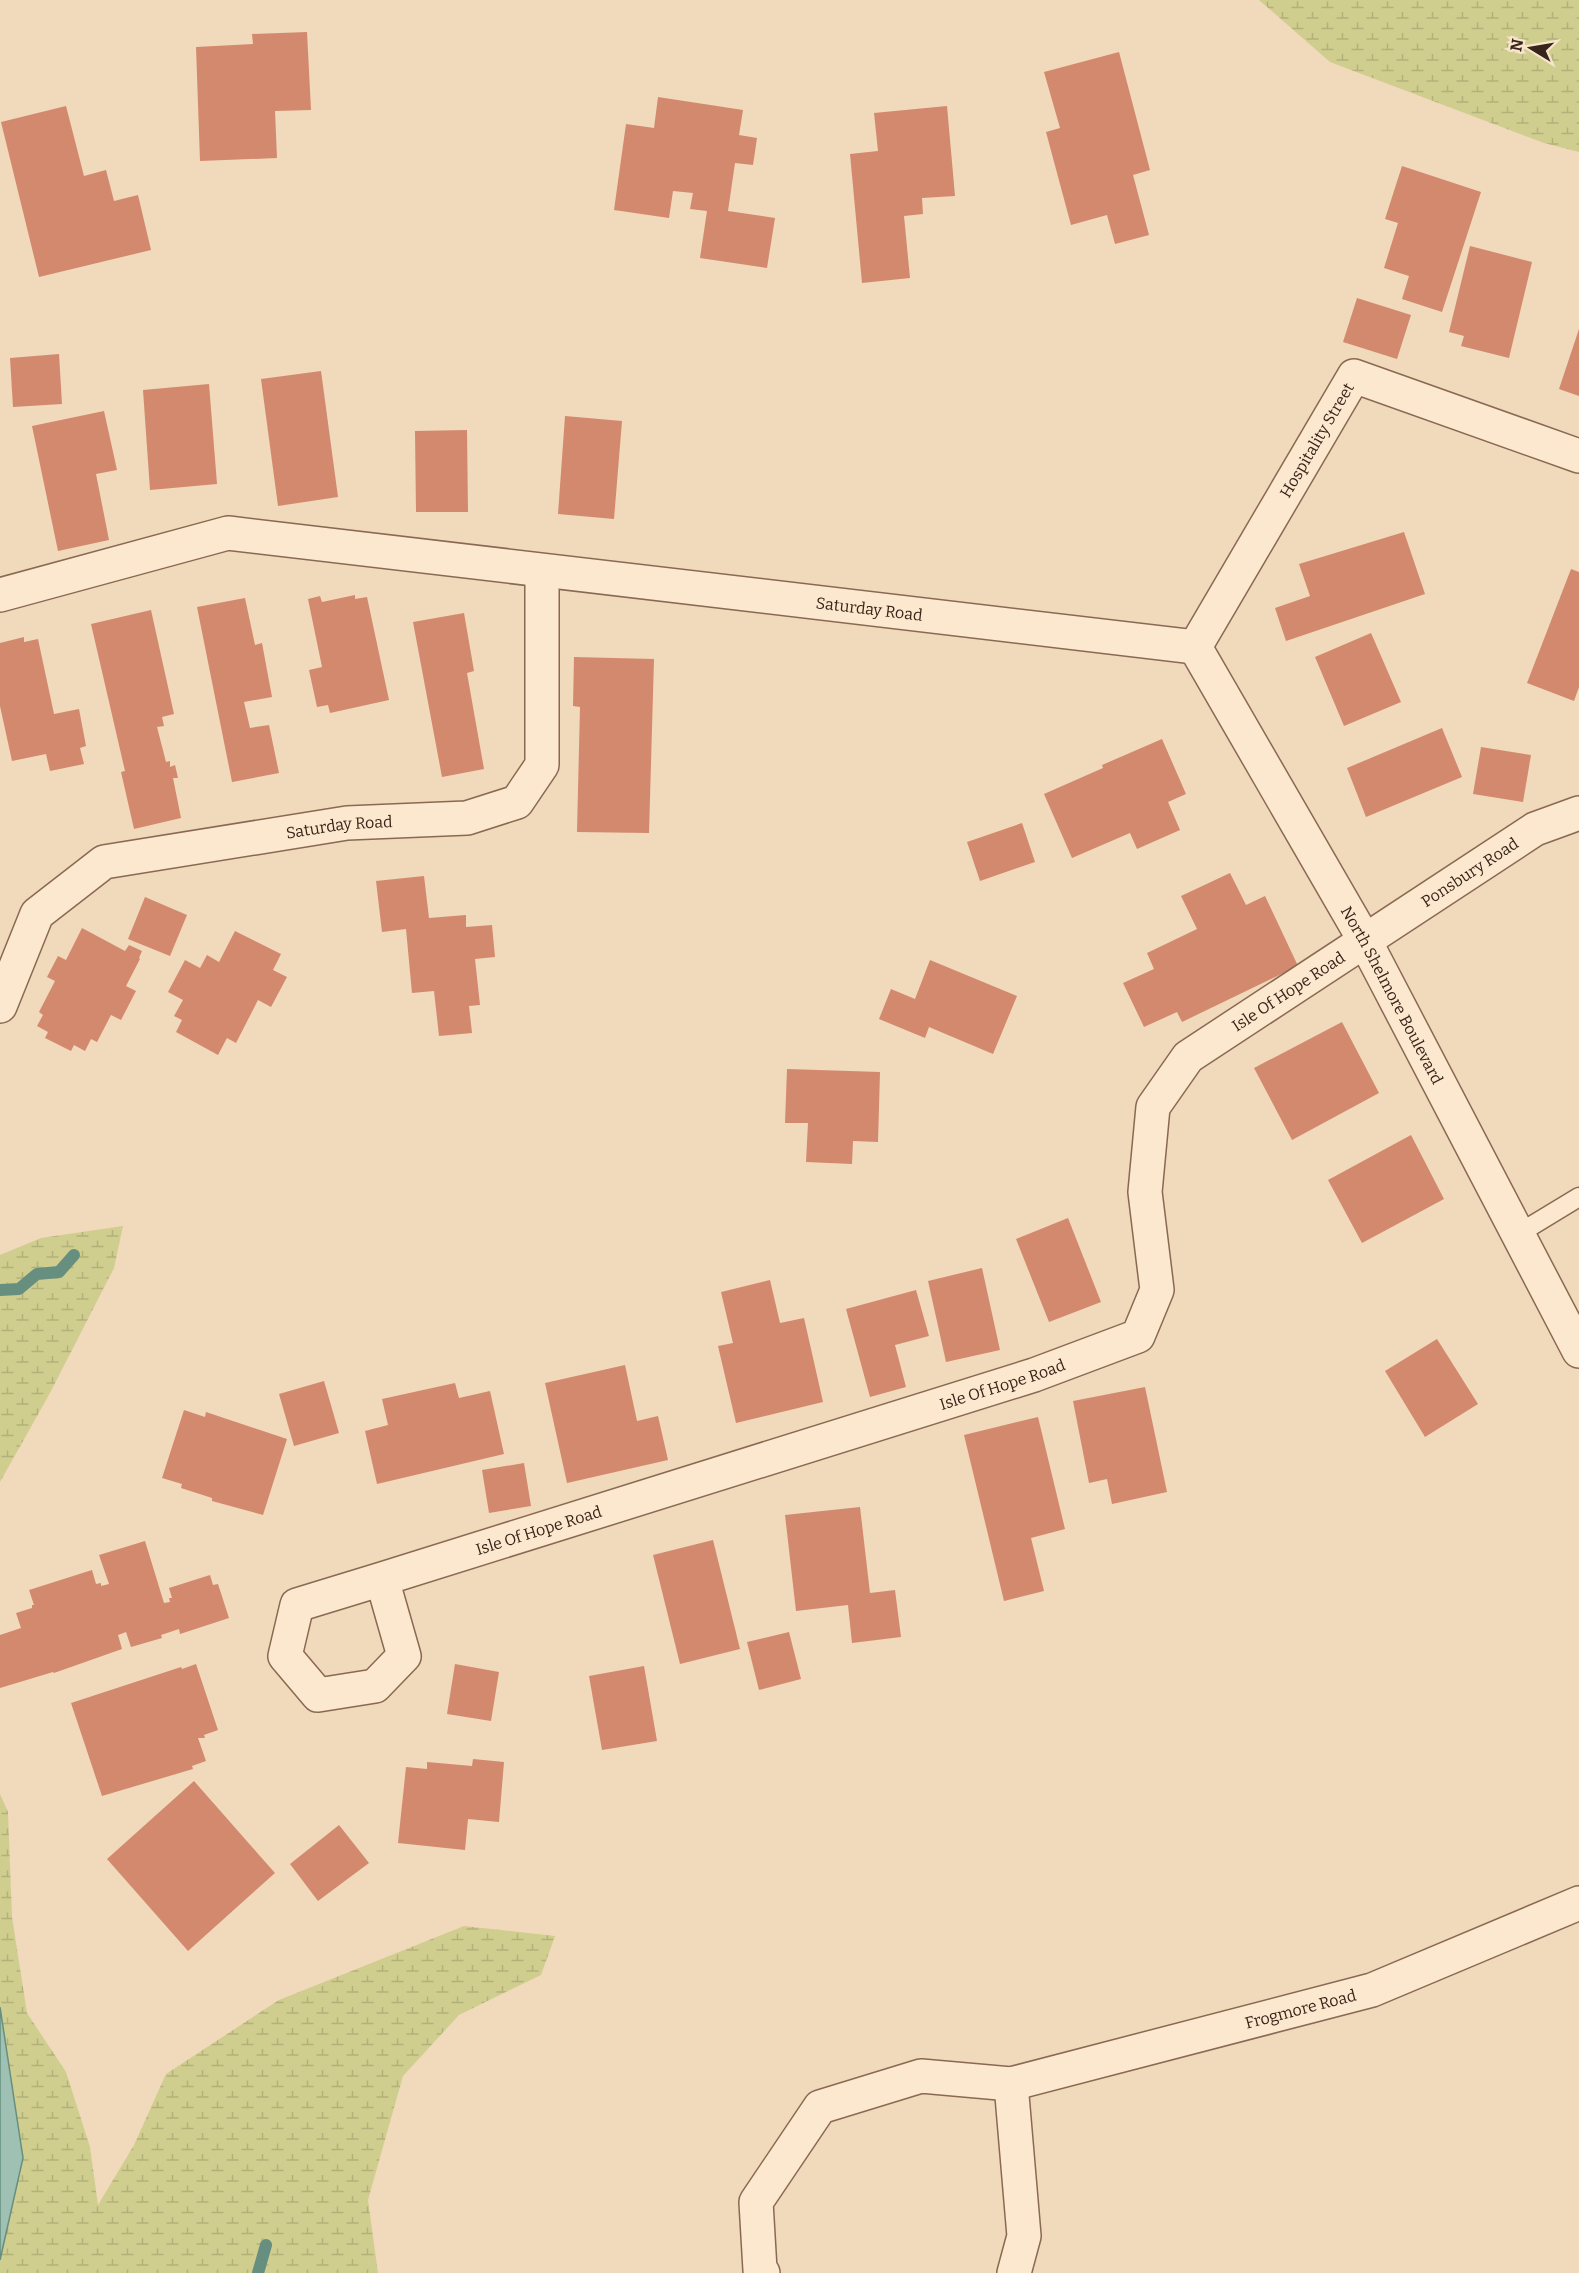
<svg xmlns="http://www.w3.org/2000/svg" width="1579" height="2273" viewBox="0 0 1579 2273" font-family="Bitter,serif">
<style>
.wetland{fill:url(#wetland-marsh)}
.water{fill:#9fc1b3;stroke:#668f80;stroke-width:1.5}
.lines{fill:none;stroke-linecap:round;stroke-linejoin:round}
.stream{stroke:#668f80;stroke-width:12}
.building{fill:#d3896d}
.lane-casing{stroke:#896953;stroke-width:21}
.street-casing{stroke:#896953;stroke-width:36}
.lane{stroke:#fce8ce;stroke-width:18}
.street{stroke:#fce8ce;stroke-width:33}
.labels{text-anchor:middle;stroke-width:6;stroke-linejoin:round;paint-order:stroke}
.street-label{font-size:16px;fill:#37241a;stroke:#f8e5cb}
</style>
<defs>
<pattern id="wetland-marsh" width="20" height="14" patternUnits="userSpaceOnUse" patternTransform="scale(1.5)"><rect width="20" height="14" fill="#d0ce8e"/><path d="M1 5h8M5 5V1M11 12h8M15 12V8" fill="none" stroke="#b3b17a"/></pattern>
</defs>
<rect width="100%" height="100%" fill="#f1d9bb"/>
<g class="wetland">
<path d="M1259,0H1579V152L1544,143L1330,62Z"/>
<path d="M123,1226L114,1268L50,1393L0,1482V1255L41,1238Z"/>
<path d="M0,1794L8,1812L12,1917L27,2013L66,2072L90,2147L98,2205L134,2145L166,2074L279,2000L464,1926L555,1936L541,1975L459,2015L403,2076L368,2200L378,2273H0V2260L23,2158L0,2007Z"/>
</g>
<path class="water" d="M0,2007L23,2158L0,2260Z"/>
<g class="lines">
<g class="stream">
<path d="M0,1290L19,1289L37,1274L59,1272L74,1255"/>
<path d="M258,2273L266,2245"/>
</g>
</g>
<g class="building">
<path d="M307,32L311,110L275,111L277,158L200,161L196,47L253,44L252,34Z"/>
<path d="M1119,52L1150,170L1133,175L1149,235L1115,244L1107,215L1071,225L1046,132L1060,128L1044,72Z"/>
<path d="M658,97L743,110L739,135L757,138L753,165L735,163L728,211L775,218L767,268L700,258L707,211L690,209L693,193L673,191L669,218L614,210L626,124L654,128Z"/>
<path d="M66,106L84,176L106,170L114,201L138,195L151,250L39,277L1,122Z"/>
<path d="M947,106L955,196L922,198L923,214L904,216L910,278L862,283L850,154L878,151L874,113Z"/>
<path d="M1402,166L1481,192L1442,312L1402,299L1409,276L1384,268L1398,223L1385,219Z"/>
<path d="M1470,246L1532,262L1509,358L1461,346L1464,336L1449,332Z"/>
<path d="M1357,298L1411,315L1397,359L1343,342Z"/>
<path d="M1579,329V396L1559,389Z"/>
<path d="M59,354L62,404L13,407L10,358Z"/>
<path d="M321,371L338,497L278,506L261,379Z"/>
<path d="M209,384L217,484L150,490L143,390Z"/>
<path d="M104,411L117,470L96,474L109,540L58,551L32,426Z"/>
<path d="M565,416L622,421L614,519L558,514Z"/>
<path d="M467,430L468,512H416L415,431Z"/>
<path d="M1404,532L1425,594L1286,641L1275,608L1310,596L1299,564Z"/>
<path d="M1571,569L1579,572V687L1574,701L1527,683Z"/>
<path d="M355,595V599L367,597L389,700L330,713L328,705L317,707L309,670L322,667L308,599L320,596L322,602Z"/>
<path d="M245,598L255,645L262,643L272,697L244,702L250,728L269,725L279,773L232,782L197,607Z"/>
<path d="M151,610L174,714L162,717L164,726L157,727L166,762L170,761V767L175,765L178,778H173L181,818L134,829L121,772L125,771L91,624Z"/>
<path d="M464,613L474,671L467,673L484,769L442,777L413,622Z"/>
<path d="M1371,633L1401,702L1344,726L1315,657Z"/>
<path d="M24,637V642L38,639L54,714L79,709L86,746L80,748L84,764L50,771L46,754L12,761L0,706V643Z"/>
<path d="M574,657L654,659L649,833L577,832L580,707L573,706Z"/>
<path d="M1442,728L1462,777L1366,817L1347,768Z"/>
<path d="M1162,739L1186,794L1168,802L1180,830L1137,849L1130,833L1072,858L1044,794L1103,768L1102,765Z"/>
<path d="M1481,747L1531,755L1523,802L1473,794Z"/>
<path d="M1022,823L1035,862L980,881L967,842Z"/>
<path d="M1230,873L1246,905L1265,896L1298,966L1182,1022L1177,1012L1144,1027L1123,983L1154,969L1147,953L1197,929L1181,896Z"/>
<path d="M424,876L429,918L466,915V927L492,925L495,957L475,959L480,1005L469,1006L472,1033L439,1036L434,991L412,993L406,929L382,932L376,881Z"/>
<path d="M145,897L187,915L170,956L128,939Z"/>
<path d="M82,928L125,951L129,945L142,951L139,958L140,959L126,986L136,991L121,1020L111,1015L97,1042L91,1039L85,1051L74,1045L71,1051L45,1038L48,1032L37,1026L43,1015L39,1012L55,981L47,977L58,956L66,960Z"/>
<path d="M235,931L281,954L273,970L287,977L271,1007L258,1000L236,1043L227,1038L218,1055L176,1032L182,1020L174,1016L183,1000L168,992L185,960L200,968L207,955L219,962Z"/>
<path d="M930,960L1017,996L993,1054L929,1027L925,1038L879,1019L891,989L915,999Z"/>
<path d="M1342,1022L1379,1093L1292,1140L1254,1068Z"/>
<path d="M787,1069L880,1072L878,1142L853,1141L852,1164L806,1162L808,1123H785Z"/>
<path d="M1411,1135L1444,1199L1362,1243L1328,1180Z"/>
<path d="M1068,1218L1101,1302L1049,1322L1016,1239Z"/>
<path d="M982,1268L1000,1350L946,1362L928,1281Z"/>
<path d="M770,1280L780,1323L804,1318L823,1402L736,1423L718,1346L733,1343L721,1292Z"/>
<path d="M916,1290L929,1336L895,1345L906,1387L870,1397L846,1309Z"/>
<path d="M1437,1339L1478,1404L1425,1437L1385,1371Z"/>
<path d="M625,1365L637,1421L658,1416L668,1460L567,1483L545,1383Z"/>
<path d="M324,1381L339,1433L294,1446L279,1394Z"/>
<path d="M455,1383L459,1398L490,1391L504,1454L377,1484L365,1431L388,1425L382,1399Z"/>
<path d="M1145,1387L1167,1492L1112,1504L1107,1479L1089,1483L1073,1401Z"/>
<path d="M184,1410L205,1417L206,1412L287,1439L263,1515L212,1501V1498L181,1488L182,1484L162,1478Z"/>
<path d="M1038,1417L1065,1529L1031,1538L1044,1591L1004,1601L964,1435Z"/>
<path d="M524,1463L531,1506L489,1513L482,1470Z"/>
<path d="M860,1507L870,1593L895,1590L901,1637L852,1643L848,1605L796,1611L785,1515Z"/>
<path d="M713,1540L740,1649L680,1664L653,1555Z"/>
<path d="M145,1541L164,1603L170,1602L169,1598H172L169,1588L210,1575L213,1585L218,1584L229,1618L180,1634L179,1629L161,1635L162,1638L131,1647L126,1632L118,1635L122,1649L54,1673L53,1672L0,1688V1635L21,1628L16,1613L32,1608V1605H34L29,1590L92,1570L96,1584L101,1583V1586L109,1584L99,1555Z"/>
<path d="M789,1632L801,1679L759,1690L747,1642Z"/>
<path d="M196,1664L218,1730L204,1735L205,1738H198L206,1761L192,1766L193,1769L102,1796L71,1703L181,1667L182,1669Z"/>
<path d="M455,1664L499,1672L491,1721L447,1714Z"/>
<path d="M644,1666L657,1741L602,1750L589,1676Z"/>
<path d="M473,1759L504,1762L499,1822L468,1819L465,1850L398,1843L406,1767L427,1769V1762L472,1766Z"/>
<path d="M194,1781L275,1873L188,1951L107,1859Z"/>
<path d="M339,1825L369,1863L318,1901L290,1864Z"/>
</g>
<g class="lines">
<defs>
<path id="lane" d="M1518,1234L1579,1197"/>
<g id="street">
<path id="s1" d="M0,595L228,533L1195,647"/>
<path id="s2" d="M1195,647L1365,941L1579,1351"/>
<path id="s3" d="M1195,647L1354,376L1579,456"/>
<path id="s4" d="M0,1006L37,914L104,862L347,823L467,818L517,802L542,765V571"/>
<path id="s5" d="M382,1579L404,1656L375,1686L318,1695L285,1656L297,1605L382,1579L1034,1375L1138,1336L1157,1290L1145,1192L1153,1107L1188,1057L1535,829L1579,813"/>
<path d="M1011,2084L1024,2236L1014,2273"/>
<path id="s6" d="M763,2273L760,2270L756,2202L820,2107L921,2076L1011,2084L1372,1990L1579,1903"/>
</g>
</defs>
<use href="#lane" class="lane-casing"/>
<use href="#street" class="street-casing"/>
<use href="#lane" class="lane"/>
<use href="#street" class="street"/>
</g>
<g class="labels">
<g class="street-label">
<text dy="6" stroke="none"><textPath href="#s3" startOffset="240">Hospitality Street</textPath></text>
<text dy="6" stroke="none"><textPath href="#s1" startOffset="882">Saturday Road</textPath></text>
<text dy="6" stroke="none"><textPath href="#s4" startOffset="422">Saturday Road</textPath></text>
<text dy="6" stroke="none"><textPath href="#s5" startOffset="1798">Ponsbury Road</textPath></text>
<text dy="6" stroke="none"><textPath href="#s5" startOffset="1581">Isle Of Hope Road</textPath></text>
<text dy="6" stroke="none"><textPath href="#s2" startOffset="400">North Shelmore Boulevard</textPath></text>
<text dy="6" stroke="none"><textPath href="#s5" startOffset="1022">Isle Of Hope Road</textPath></text>
<text dy="6" stroke="none"><textPath href="#s5" startOffset="536">Isle Of Hope Road</textPath></text>
<text dy="6" stroke="none"><textPath href="#s6" startOffset="682">Frogmore Road</textPath></text>
</g>
</g>
<g transform="translate(1531 48) rotate(281)" stroke="#f8e5cb" stroke-width="4.5" paint-order="stroke">
<path d="M0-4.5L10 22L0 15L-10 22Z" fill="#37241a"/>
<text y="-9" font-size="16" font-weight="bold" text-anchor="middle" fill="#37241a">N</text>
</g>
</svg>
